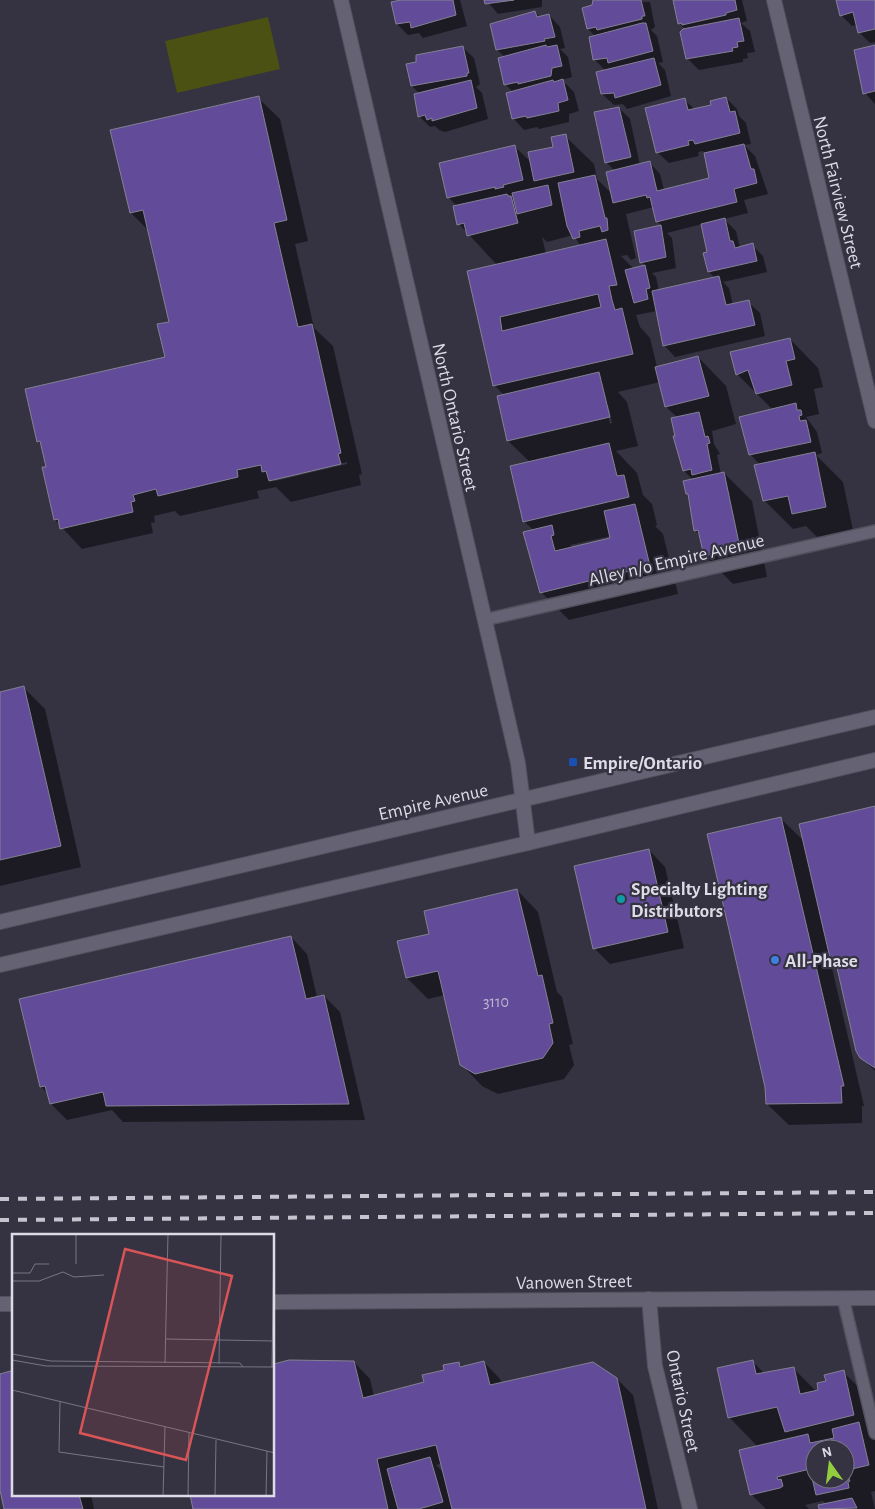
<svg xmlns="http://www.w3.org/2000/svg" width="875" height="1509" viewBox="0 0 875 1509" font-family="'Alegreya Sans',sans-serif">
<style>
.green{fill:#4b5013}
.shadow{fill:#0007;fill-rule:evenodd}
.building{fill:#624c99;stroke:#848193;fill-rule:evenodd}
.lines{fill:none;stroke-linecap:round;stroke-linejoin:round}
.service-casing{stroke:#534f5d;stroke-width:14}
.minor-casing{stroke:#534f5d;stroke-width:16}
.secondary-casing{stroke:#534f5d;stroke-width:16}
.service{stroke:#656273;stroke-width:11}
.minor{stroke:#656273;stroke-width:14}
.secondary{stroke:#656273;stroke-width:14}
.rail{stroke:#c6c4cf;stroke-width:4;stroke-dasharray:9 9;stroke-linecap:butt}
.transit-dot{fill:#1a4fb4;stroke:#353242;stroke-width:2}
.culture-dot{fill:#0f9aa8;stroke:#353242;stroke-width:2}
.shop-dot{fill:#3f7fe0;stroke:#353242;stroke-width:2}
.labels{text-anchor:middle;stroke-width:4.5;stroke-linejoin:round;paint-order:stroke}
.number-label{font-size:16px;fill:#beb7d2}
.street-label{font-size:19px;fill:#dddbe5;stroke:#353242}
.poi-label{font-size:19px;font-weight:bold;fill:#dddbe5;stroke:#353242;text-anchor:start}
.inset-road{fill:none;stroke:#787683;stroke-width:1}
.view{fill:#d85557;fill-opacity:0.15;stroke:#d85557;stroke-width:2.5}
.inset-edge{fill:none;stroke:#dddbe5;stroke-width:2.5}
</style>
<rect width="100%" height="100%" fill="#353242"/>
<path class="green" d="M268,17L280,69L177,93L165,41Z"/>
<g class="shadow">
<path d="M398,0H460L467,26L423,38L419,33L408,35L397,24Z"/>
<path d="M486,0H542V7L498,14Z"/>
<path d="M593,0L650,2L655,27L651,30L657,36L663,62L658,63L665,70L671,96L627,109L623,104L614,105L602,94L606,71L594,59L596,37L588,29Z"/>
<path d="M674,0H742L747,21L741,23L750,31L755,52L747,53L748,58L743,59V62L699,70L688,59L686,30L679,23Z"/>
<path d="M837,0H875V42L870,43L859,32L857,25L852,26L841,15Z"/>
<path d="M535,12L540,17L549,15L560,27L565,48L560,49L568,57L572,77L562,80L574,92L579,111L569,114V122L539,129L537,127L524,130L513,118V92L505,84V57L497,50Z"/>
<path d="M875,46V104L865,93Z"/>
<path d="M462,47L474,58L480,84L476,87L482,93L488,119L445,132L439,130L435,126L430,127L419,116L420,94L412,86Z"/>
<path d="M258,98L280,119L308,241L295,244L314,328L333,346L362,474L359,475L361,485L291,502L276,487L257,491L259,498L180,516L175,511L154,516L155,522L151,523L153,533L82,549L55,520L42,446L38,441L166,358L170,322L149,231L131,213ZM347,462V464L275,481L273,479Z"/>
<path d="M726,98L737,109L739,116L746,123L751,144L744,145L755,156L768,194L744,200L748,213L724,219L736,231L740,248L752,245L763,256L767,272L723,282L729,288L733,305L748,302L760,313L765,336L675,357L664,345L657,311L636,315L640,327L650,338L657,367L698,357L726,386L736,424L712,431L714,444L720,454L717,455L721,474L724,473L752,501L767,577L733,584L705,556L700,536L695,530L690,497L687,494L693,480L684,471L678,418L666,407L660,382L618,392L627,402L638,446L616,451L637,473L643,495L652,504L657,525L655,526L663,534L678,594L569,620L541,592L534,531L524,521L530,462L508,441L505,396L495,386L468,272L497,265L459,224L457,206L448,197L515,147L532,163L554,148L565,136L594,164L597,179L612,194L615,171L606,162L619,108L630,119L640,165L649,162L660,174L664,190L711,179L706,154L703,151L698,152L699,156L669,163L657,152L685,100L695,110L713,106ZM654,207L657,221L662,226L636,232L642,262L645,266L634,269L621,256L627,255L631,260L636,258L626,214ZM702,224L709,253V272L715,278L659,291L656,277L652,273L676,268L672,238L667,233ZM573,235L581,246L546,254L542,237L547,242ZM606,405H608L612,423L610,424ZM611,536L612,539L573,548L570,545Z"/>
<path d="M790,339L818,368L823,387L814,389L819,414L806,417L817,432L822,453L816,455L843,482L854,535L822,542L806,526L793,529L764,500L760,465L750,454L773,410L737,374Z"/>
<path d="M24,688L45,709L81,867L0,886V693Z"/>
<path d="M875,808V1071L861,1057L837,963L829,955L864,1106H862V1123L789,1125L767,1104L780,818L804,841Z"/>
<path d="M649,850L665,867L684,948L610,964L594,948Z"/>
<path d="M517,890L538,912L557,992L562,997L573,1044L569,1045L574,1065L564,1079L498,1094L482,1086L461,1064L445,995L428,999L407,978L430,935Z"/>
<path d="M291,937L307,954L317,997L324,996L340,1012L365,1120L123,1122L112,1110L67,1120L51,1104L49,1095L41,1087Z"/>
<path d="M289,1362H354L370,1379L374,1396L426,1383L458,1363L463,1367L484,1362L500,1379L502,1384L616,1378L633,1395L658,1509H194L274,1495V1366ZM442,1463L444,1473L436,1465Z"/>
<path d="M753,1362L765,1374L794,1369L817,1392L843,1372L872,1400L875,1414V1491L871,1492L875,1509H821L820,1506L827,1505L823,1501L805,1505L809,1509H766L751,1494L758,1447L729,1417ZM815,1449H845V1479H815Z"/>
<path d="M0,1375L14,1495H91L94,1509H6L0,1485Z"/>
</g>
<g class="building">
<path d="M401,0H453L456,15L411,28L410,22L396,24L391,2Z"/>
<path d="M484,0H514L485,4Z"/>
<path d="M593,0H641L645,16H642V19L597,30L596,27L587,29L582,8L592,5Z"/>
<path d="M673,0H735L737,10L726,13V15L682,25V23L678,24Z"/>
<path d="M836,0H875V29L858,33L853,12L840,16Z"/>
<path d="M535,11L537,17L549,14L555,37L544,39L545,41L496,50L490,24Z"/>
<path d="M739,18L744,41L737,42L738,47L732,48L733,51L686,59L680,32L683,29Z"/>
<path d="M642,23H646L653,51L608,63L607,58L593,60L589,37Z"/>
<path d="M546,45L547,47L557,45L562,66L552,68L551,76L518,84V82L504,85L498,58Z"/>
<path d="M875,45V91L863,94L854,50Z"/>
<path d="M463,46L469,73H467V76L411,86L406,64L416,62V55Z"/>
<path d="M654,58L661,85L615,98L614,93L601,94L596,72Z"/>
<path d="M563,79L568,100L558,103L559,111L527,118L526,116L512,119L506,93L553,80L554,82Z"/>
<path d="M471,80L477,108L432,121V118L427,120L425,115L418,117L414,94Z"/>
<path d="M259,96L287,220L274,223L298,327L312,324L341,453L338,454L341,464L269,481L266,471L262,472L261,465L237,470L238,477L158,496L156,489L133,495L135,501L131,502L133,512L60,529L58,519L54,520L42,467H46L40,441L37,442L25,389L165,357L157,324L169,322L143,210L130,213L110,130Z"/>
<path d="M726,97L730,112L735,111L740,133L695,144L693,140L688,141L689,145L656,153L645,108L685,98L688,110L711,105L710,101Z"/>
<path d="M619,107L631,157L605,163L594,112Z"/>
<path d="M566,134L574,172L534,181L528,152L553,147L551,137Z"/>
<path d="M744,144L751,169H754L757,183L734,189L737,202L656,222L650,197L647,198L646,195L613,203L606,172L650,161L657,191L709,178L704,153Z"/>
<path d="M515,145L523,180L503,185L504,187L495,189V187L447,198L439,163Z"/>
<path d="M595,175L605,218H607L608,230L602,232L600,226L579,231L580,237L573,239L567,226L558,183Z"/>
<path d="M548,185L552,205L517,214L512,193Z"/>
<path d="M507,194L508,196H511L518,223L467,236L464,223L457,225L453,206Z"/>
<path d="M725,218L730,241H733L735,248L753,243L757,261L708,272L703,253L707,252L701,224Z"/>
<path d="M661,225L666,257L640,263L634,231Z"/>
<path d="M606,239L617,285L609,286L612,300L615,310L622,308L633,354L493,386L467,271ZM598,294L601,307L502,331L500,317Z"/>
<path d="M645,265L650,288L646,289L648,299L634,303L625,270Z"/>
<path d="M719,276L726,305L749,300L755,325L663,346L652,291Z"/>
<path d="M790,338L795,359L786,361L792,385L756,394L748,370L736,375L730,352Z"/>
<path d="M698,356L709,396L665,407L655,367Z"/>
<path d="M599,372L610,417L507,441L497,396Z"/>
<path d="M796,403L797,410H801L802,415L799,416L800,421L806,420L811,442L749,455L739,417Z"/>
<path d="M699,412L705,437L708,436L710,443L707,444L712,470L692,475L691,469L683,471L673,436H675L671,418Z"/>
<path d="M609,443L617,476L624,475L629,497L523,522L510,466Z"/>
<path d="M815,452L826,507L792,514L788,496L763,501L754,465Z"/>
<path d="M724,472L740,548L704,556L698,530L694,531L688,494H686L683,481Z"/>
<path d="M635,504L650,566L540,593L523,532L552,525L554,535L551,536L555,551L610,538L604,511Z"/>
<path d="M24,686L61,846L0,860V692Z"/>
<path d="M875,806V1068L860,1058L856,1051L835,959L830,958L799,824Z"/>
<path d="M781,817L844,1086H841L842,1103L766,1104L765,1087L707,834Z"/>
<path d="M649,849L668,932L593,949L574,866Z"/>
<path d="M517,889L538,976L542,975L553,1023L549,1024L553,1043L543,1058L475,1074L460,1065L438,971L406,978L397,941L429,934L424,911Z"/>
<path d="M291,936L306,999L324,995L349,1104L106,1106L103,1092L50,1104L45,1086L40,1087L19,999Z"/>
<path d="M289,1360L354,1361L363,1398L424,1382L422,1375L444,1370L443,1365L459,1362L460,1367L484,1361L490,1385L593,1362L617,1378L646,1509H452L436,1445L377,1459L388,1509H193L190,1495H274V1364Z"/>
<path d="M753,1360L756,1374L794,1367L800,1394L818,1390L817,1383L826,1381L824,1375L844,1370L854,1415L785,1432L777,1407L728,1418L717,1368Z"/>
<path d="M14,1370V1495H79L83,1509H4L0,1490V1374Z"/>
<path d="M859,1422L869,1465L852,1469L850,1462L845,1464V1449H815V1479H845V1470L850,1481L848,1482L849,1488L816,1495L810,1469L777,1477L778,1480L781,1479L783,1486L780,1488L750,1495L739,1450L808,1434L810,1443L834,1438L832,1429Z"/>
<path d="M430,1457L443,1502L419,1509H398L387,1469Z"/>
<path d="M852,1498L857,1508L819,1509L818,1505Z"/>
</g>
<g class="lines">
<defs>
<g id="service">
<path d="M484,620L875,531"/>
<path d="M843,1298L875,1433"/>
</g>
<g id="minor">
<path d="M341,0L518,763L528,843"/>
<path d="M774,0L875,421"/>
<path d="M649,1299L655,1366L690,1509"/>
</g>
<g id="secondary">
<path d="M0,922L875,717"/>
<path d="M0,965L528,843L875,760"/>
<path d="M274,1302L875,1298"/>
<path d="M0,1304H14"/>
</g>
</defs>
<use href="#service" class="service-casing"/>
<use href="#minor" class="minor-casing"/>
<use href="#secondary" class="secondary-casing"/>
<use href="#service" class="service"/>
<use href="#minor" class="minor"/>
<use href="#secondary" class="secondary"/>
<g class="rail">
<path d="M0,1199L875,1192"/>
<path d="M0,1220L875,1213"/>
</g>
</g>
<rect class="transit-dot" x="568" y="757" width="10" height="10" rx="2.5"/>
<circle class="culture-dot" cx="621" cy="899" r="5"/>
<circle class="shop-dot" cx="775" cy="960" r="5"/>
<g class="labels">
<g class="number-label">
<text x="496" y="1007">3110</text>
</g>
<g class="street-label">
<text transform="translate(839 192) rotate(76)" y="7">North Fairview Street</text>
<text transform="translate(456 417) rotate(77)" y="7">North Ontario Street</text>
<text transform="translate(676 559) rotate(-13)" y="7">Alley n/o Empire Avenue</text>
<text transform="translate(433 801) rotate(-13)" y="7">Empire Avenue</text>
<text transform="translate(574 1281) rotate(-1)" y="7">Vanowen Street</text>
<text transform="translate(684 1401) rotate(78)" y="7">Ontario Street</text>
</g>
<g class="poi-label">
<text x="583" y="769">Empire/Ontario</text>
<text x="631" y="895">Specialty Lighting<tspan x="631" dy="22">Distributors</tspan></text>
<text x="785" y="967">All-Phase</text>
</g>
</g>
<g transform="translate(12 1234)">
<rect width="262" height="262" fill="#353242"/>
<path class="inset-road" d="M64,30V0M0,39H18L23,30H37M0,47H27L51,38L62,43L92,41M154,105L263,107M0,120L39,127L228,129L231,133M0,126L34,132L263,133M153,129L156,0M207,130L209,0M260,133L262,0M0,156L263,219M48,168L47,218L152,233M151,262L153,193M176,262L177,199M203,262L204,206M254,262L255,217"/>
<path class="view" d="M113,15L220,42L174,226L68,199Z"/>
<rect width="262" height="262" class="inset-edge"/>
</g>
<g transform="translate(830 1464) rotate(346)"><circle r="24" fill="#353242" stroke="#787683"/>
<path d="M0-4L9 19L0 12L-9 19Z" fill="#92cd3e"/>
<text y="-8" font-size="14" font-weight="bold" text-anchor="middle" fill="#dddbe5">N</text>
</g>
</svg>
